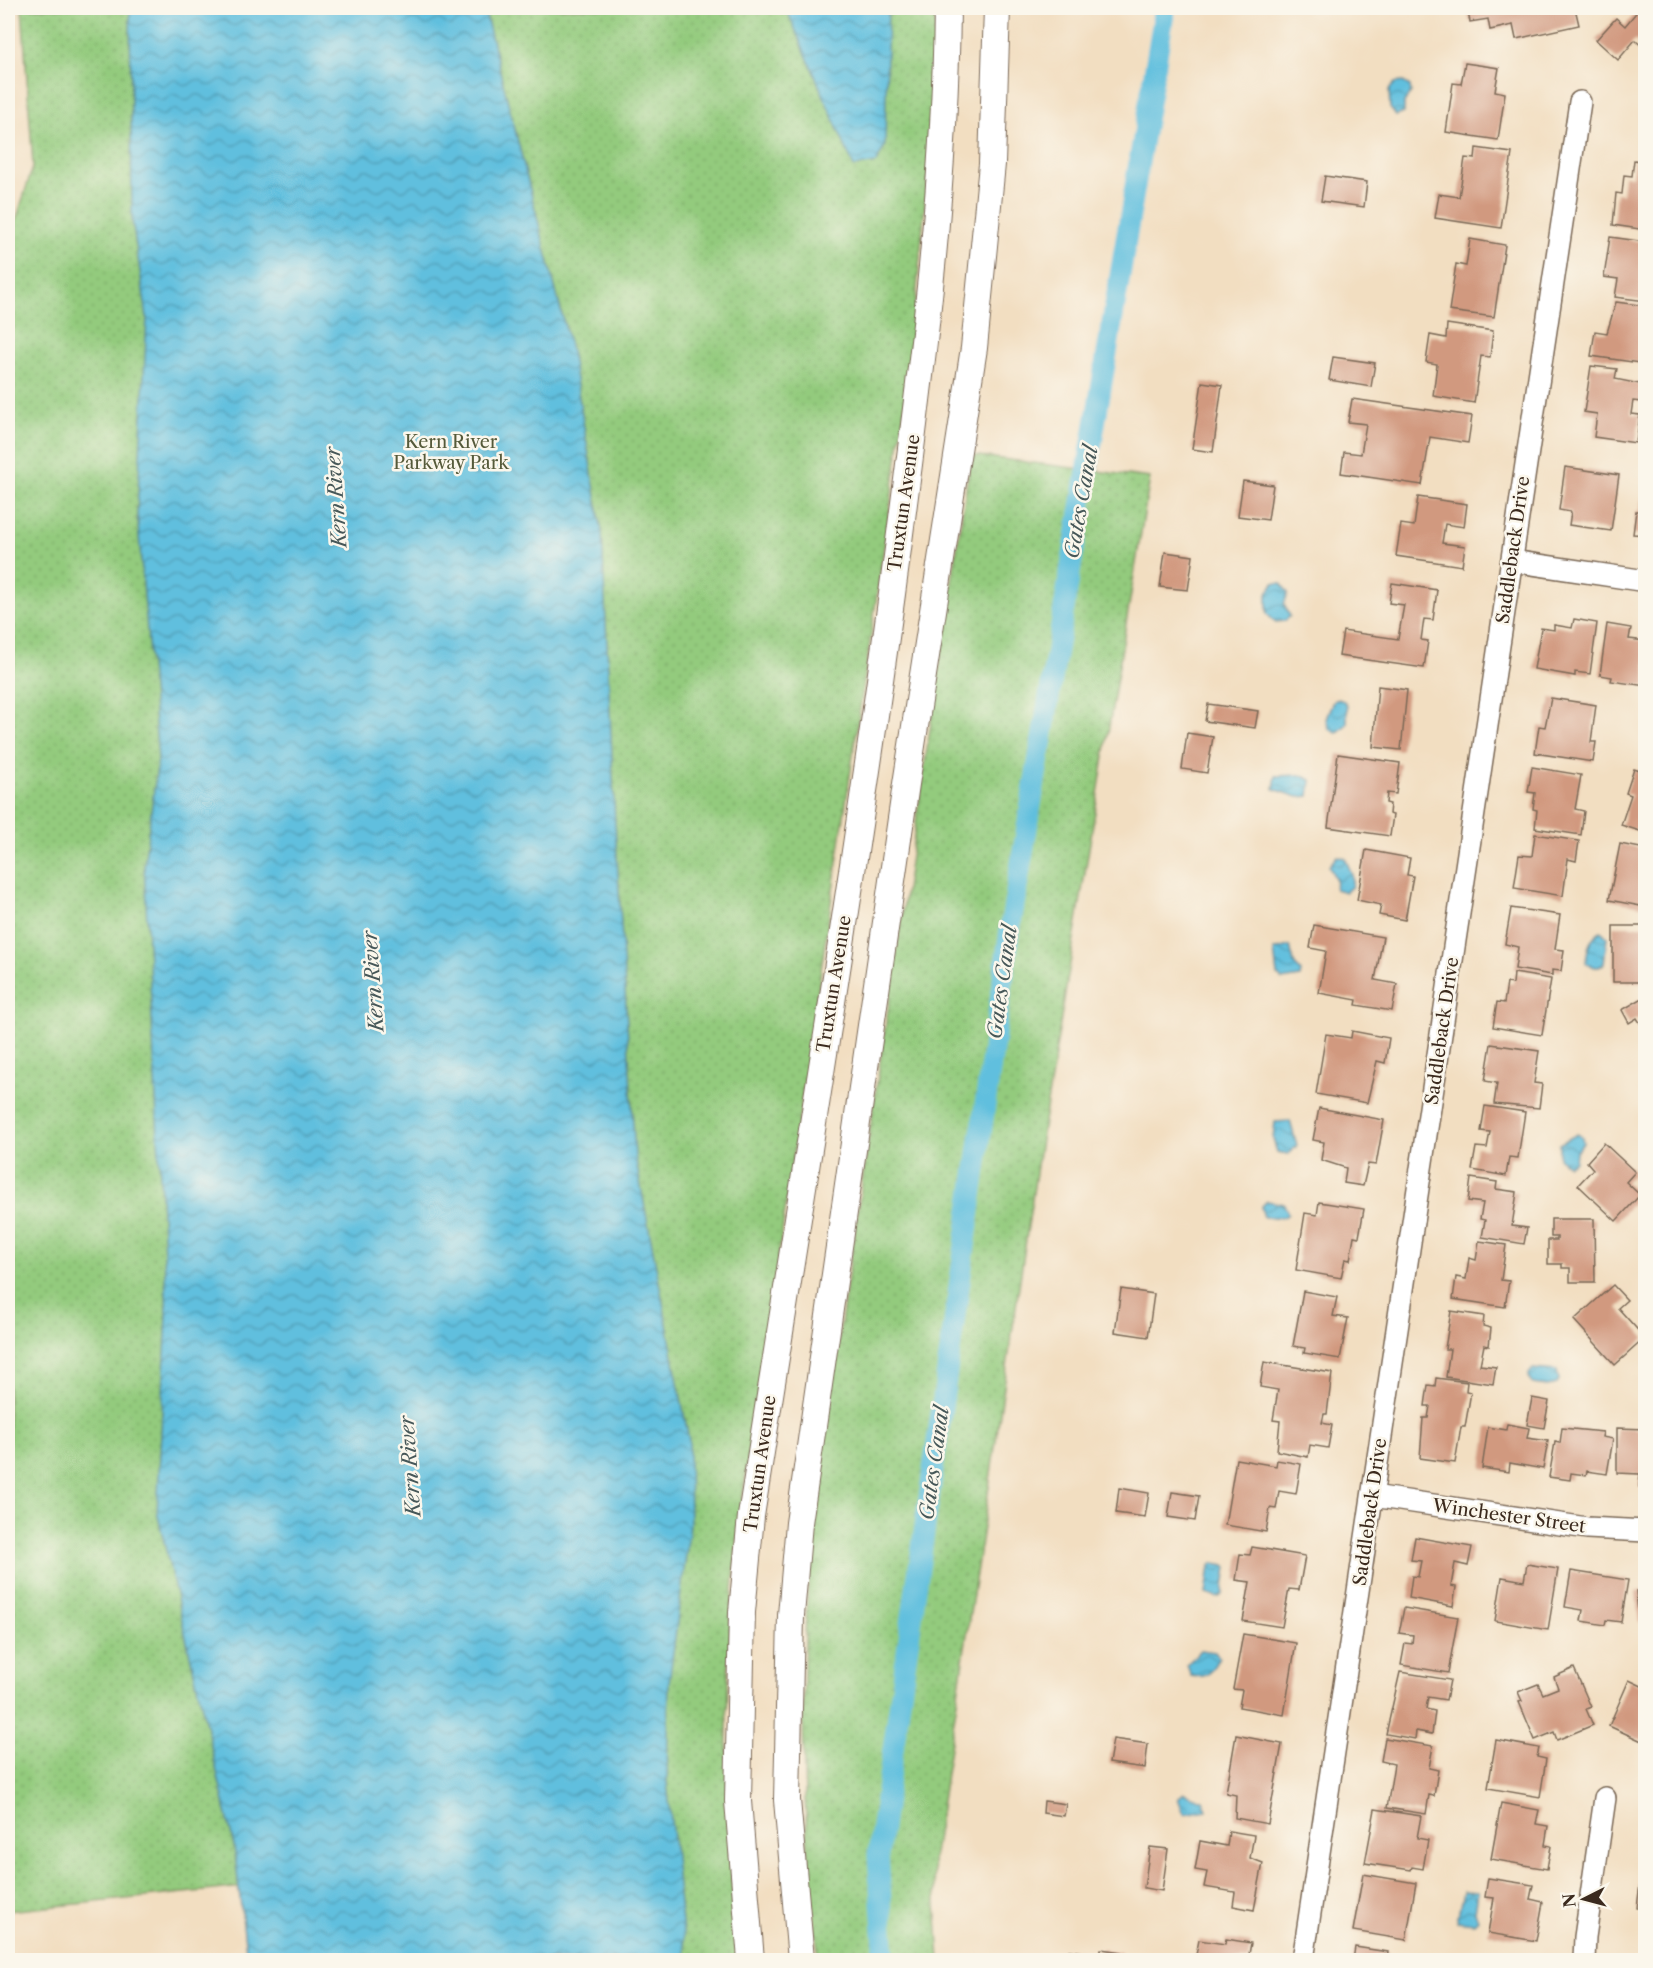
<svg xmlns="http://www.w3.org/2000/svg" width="1653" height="1968" viewBox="0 0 1653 1968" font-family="'Libre Caslon Text',serif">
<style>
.park{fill:url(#park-dots);stroke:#677a4e;stroke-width:1.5}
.water{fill:url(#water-waves);stroke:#4e747e;stroke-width:1.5}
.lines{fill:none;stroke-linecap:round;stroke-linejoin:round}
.canal{stroke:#60bfde;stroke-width:21}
.building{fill:#d1997f}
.minor-casing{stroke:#7b6957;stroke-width:24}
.major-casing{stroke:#7b6957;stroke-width:28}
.minor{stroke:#fff;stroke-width:21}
.major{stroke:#fff;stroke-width:26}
.labels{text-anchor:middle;stroke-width:5;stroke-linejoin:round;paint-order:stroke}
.park-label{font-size:18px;fill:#555a3a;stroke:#fbf7ec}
.street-label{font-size:18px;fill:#3b2a1e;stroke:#fbf7ec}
.water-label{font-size:20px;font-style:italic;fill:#465758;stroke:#fbf7ec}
</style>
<defs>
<pattern id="park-dots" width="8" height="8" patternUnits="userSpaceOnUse" patternTransform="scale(1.5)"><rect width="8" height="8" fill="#93cb7d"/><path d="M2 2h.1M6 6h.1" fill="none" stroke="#80ae6c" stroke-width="1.8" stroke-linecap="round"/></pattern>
<pattern id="water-waves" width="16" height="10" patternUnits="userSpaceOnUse" patternTransform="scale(1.5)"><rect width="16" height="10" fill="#60bfde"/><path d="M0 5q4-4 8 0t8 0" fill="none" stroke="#509bb3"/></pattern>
</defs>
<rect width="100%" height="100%" fill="#fbf7ec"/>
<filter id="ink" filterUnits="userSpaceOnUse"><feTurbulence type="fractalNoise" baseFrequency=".0167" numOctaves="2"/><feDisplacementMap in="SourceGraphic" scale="12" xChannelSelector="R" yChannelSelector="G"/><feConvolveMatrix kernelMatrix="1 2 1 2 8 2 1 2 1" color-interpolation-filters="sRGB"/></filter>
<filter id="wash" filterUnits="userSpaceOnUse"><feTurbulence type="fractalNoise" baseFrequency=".008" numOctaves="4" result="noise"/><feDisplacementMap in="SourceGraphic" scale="24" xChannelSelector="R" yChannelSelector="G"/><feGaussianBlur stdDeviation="1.35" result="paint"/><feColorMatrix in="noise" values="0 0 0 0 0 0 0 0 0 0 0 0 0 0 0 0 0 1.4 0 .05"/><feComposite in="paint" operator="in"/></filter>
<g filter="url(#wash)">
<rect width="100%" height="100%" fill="#f2dec1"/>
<g class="park">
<path d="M22,8H936L933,121L907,393L741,1507C723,1659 722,1809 739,1960H404L391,1872L8,1911V246L33,166Z"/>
<path d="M971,455L1150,478L1040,1146L933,1861L940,1960H819C797,1790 798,1620 822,1450Z"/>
</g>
<g class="water">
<path d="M130,8H484L571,350L602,532L615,823L635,1155L689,1440L690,1525L669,1683L667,1782L686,1960H247L234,1846L157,1512L167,1314L144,865L158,759L137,513L147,317L132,220Z"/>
<path d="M786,8H888L885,146L876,163L854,167Z"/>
<path d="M1403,82L1410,86L1411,93L1404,102V113L1396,116L1390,108L1389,90L1395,83Z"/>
<path d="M1274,583H1281L1288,593L1284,604L1290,616L1285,621L1275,622L1267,614V594Z"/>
<path d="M1338,699L1344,701L1347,706V724L1337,733L1329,729L1326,719L1333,701Z"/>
<path d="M1300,775L1311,780L1309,796L1298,797L1274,789L1276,776Z"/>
<path d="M1337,856L1345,858L1352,875V886L1346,892L1335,889L1336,880L1329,866Z"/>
<path d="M1601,931L1607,937L1604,963C1599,970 1592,967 1586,963C1587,950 1589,938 1601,931Z"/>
<path d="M1290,946L1294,963L1301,972L1300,977L1282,980L1277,975L1274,950Z"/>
<path d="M1290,1121L1297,1146L1288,1154L1277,1152L1273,1139L1275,1122Z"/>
<path d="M1577,1134L1582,1137L1583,1142L1576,1152L1575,1161L1568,1165L1559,1158V1144Z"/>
<path d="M1267,1201L1284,1204L1288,1214L1284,1217H1264L1261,1207Z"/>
<path d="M1533,1369L1557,1371L1559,1380L1557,1384L1546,1386L1533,1384L1528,1375Z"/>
<path d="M1214,1563L1225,1565L1227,1567L1223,1594L1218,1598L1206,1594L1210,1566Z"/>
<path d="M1200,1650L1215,1652L1219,1658C1210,1671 1209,1679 1191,1676L1187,1665Z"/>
<path d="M1184,1793L1203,1800L1207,1810L1184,1814L1178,1798Z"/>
<path d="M1463,1891L1478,1892L1475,1912L1478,1919L1474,1923L1457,1921Z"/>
</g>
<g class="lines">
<path class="canal" d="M885,1960L878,1855L1011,923L1165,8"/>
</g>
<g id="blocks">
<g class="building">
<path d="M1467,8H1575L1579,25L1516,39L1513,25L1490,30L1488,19L1470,22Z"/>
<path d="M1640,8H1646V50L1635,40L1618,60L1596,40L1616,18L1625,26Z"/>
<path d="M1465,63L1499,68L1495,91L1505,93L1498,140L1446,132L1453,83L1461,84Z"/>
<path d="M1643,124L1646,125V157L1639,156Z"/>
<path d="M1476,148L1512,153L1501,228L1435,218L1439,194L1459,197L1465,158L1475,159Z"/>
<path d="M1634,160L1646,162V230L1613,225L1616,193L1622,194L1624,175L1632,176Z"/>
<path d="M1325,176L1367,182L1364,207L1321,201Z"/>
<path d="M1610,237L1646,242V301L1615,297L1618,279L1604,277Z"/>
<path d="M1470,239L1505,245L1494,317L1449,311L1456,264L1466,266Z"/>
<path d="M1616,302L1646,306L1643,345H1646V364L1591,356L1595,331L1607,333Z"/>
<path d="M1447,324L1493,331L1490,357L1481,356L1474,403L1433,396L1437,364L1426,362L1430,335L1446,338Z"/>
<path d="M1333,357L1375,363L1371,387L1329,380Z"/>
<path d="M1591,366L1617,369L1615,379L1645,385L1642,402L1633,401L1631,414L1640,415L1636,443L1594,437L1597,414L1584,412Z"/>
<path d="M1202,382L1222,385L1213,452L1192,449Z"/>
<path d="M1352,399L1472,416L1468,443L1430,437L1422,485L1341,473L1344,452L1361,454L1366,424L1348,422Z"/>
<path d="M1565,467L1619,475L1611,531L1569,525L1571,512L1559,510Z"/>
<path d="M1243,481L1273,485L1268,520L1238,516Z"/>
<path d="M1644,485H1646V535L1633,534L1636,511H1640Z"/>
<path d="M1418,497L1467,504L1464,527L1445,524L1442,543L1465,546L1462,566L1396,556L1401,524L1414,526Z"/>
<path d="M1165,552L1193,556L1188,590L1160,587Z"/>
<path d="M1392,583L1437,590L1433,620L1424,619L1421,640L1428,641L1424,668L1339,656L1343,631L1398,639L1404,605L1389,603Z"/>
<path d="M1574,619L1597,623L1590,674L1575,672V676L1534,669L1541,628L1554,630V625L1572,628Z"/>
<path d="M1607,624L1631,628L1629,639L1646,641V686L1611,681L1612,677L1600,675Z"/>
<path d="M1378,686L1407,690L1401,750L1373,747Z"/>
<path d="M1551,698L1596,705L1591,742H1596L1593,762L1535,753L1539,726L1545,727Z"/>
<path d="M1208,704L1258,711L1255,728L1205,721Z"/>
<path d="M1187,733L1213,737L1207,773L1182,769Z"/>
<path d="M1338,754L1400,763L1396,794L1387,793L1386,803L1390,804L1389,814L1393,815L1390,836L1328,827Z"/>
<path d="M1532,767L1581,775L1575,809L1584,811L1581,835L1535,828L1537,810L1533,809L1535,793L1528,792Z"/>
<path d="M1634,769L1646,773V833L1621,825L1631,795L1626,793Z"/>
<path d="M1535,834L1579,841L1576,861L1568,859L1563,896L1514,888L1519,855L1532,856Z"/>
<path d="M1620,844L1646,849V907L1609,900Z"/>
<path d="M1366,850L1410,858L1407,875L1413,876L1405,920L1379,915L1381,905L1357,900Z"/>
<path d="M1511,908L1560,915L1555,949L1564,950L1561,971L1552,970V975L1515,969L1518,947L1505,944Z"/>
<path d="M1314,925L1383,937L1375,980L1397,984L1392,1011L1356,1005L1357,1000L1319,993L1326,951L1310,948Z"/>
<rect x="1613" y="926" width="33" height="56"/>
<path d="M1514,973L1551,979L1542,1035L1493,1027L1497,1002L1504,1003L1507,983L1513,984Z"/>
<path d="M1646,996V1032L1637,1018L1629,1023L1622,1010Z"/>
<path d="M1352,1031L1389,1038L1385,1063L1377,1061L1367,1103L1316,1094L1326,1034L1351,1038Z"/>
<path d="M1491,1044L1539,1051L1534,1083L1542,1084L1539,1108L1494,1104L1497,1083L1485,1081Z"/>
<path d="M1485,1106L1525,1112L1518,1158L1509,1157L1506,1176L1472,1170L1476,1147L1487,1148L1490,1132L1481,1131Z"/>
<path d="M1319,1108L1384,1120L1376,1165L1368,1164L1363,1186L1344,1183L1346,1168L1321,1160L1324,1142L1313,1140Z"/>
<path d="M1604,1143L1635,1172L1626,1182L1640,1195L1616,1221L1578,1185L1593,1169L1587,1162Z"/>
<path d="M1471,1178L1497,1182L1496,1189L1517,1192L1512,1226L1527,1228L1524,1244L1482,1237L1485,1220L1480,1219L1483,1203L1468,1201Z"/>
<path d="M1319,1202L1364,1209L1359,1237L1354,1236L1350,1260L1345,1259L1341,1278L1296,1270L1305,1213L1317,1215Z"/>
<path d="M1551,1219H1594L1595,1282H1570V1268H1562V1264H1548V1240H1557V1237H1551Z"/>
<path d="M1479,1241L1506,1245L1501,1280L1509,1281L1505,1307L1453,1299L1456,1277L1466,1279L1469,1258L1476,1260Z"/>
<path d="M1613,1285L1627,1300L1618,1308L1645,1338L1615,1365L1574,1320Z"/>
<path d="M1121,1289L1154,1294L1148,1337L1115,1332Z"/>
<path d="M1303,1291L1337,1297L1333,1316L1348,1318L1340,1359L1304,1353L1305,1348L1293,1346Z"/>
<path d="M1451,1311L1484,1316L1483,1326L1491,1328L1489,1346L1484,1345L1480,1365L1496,1367L1493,1384L1446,1377L1450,1349H1445Z"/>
<path d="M1264,1362L1332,1373L1327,1414H1324L1322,1423L1332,1425L1328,1448L1310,1445L1308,1457L1277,1451L1280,1421L1273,1420L1278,1390L1260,1387Z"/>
<path d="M1436,1378L1467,1382L1466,1391L1471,1392L1465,1427H1461L1455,1463L1420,1458L1423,1418H1428L1430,1406H1425L1428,1385L1435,1386Z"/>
<path d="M1532,1398L1549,1401L1544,1428L1527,1425Z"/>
<path d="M1507,1424L1529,1428L1527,1438L1548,1441L1543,1469L1510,1463L1509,1472L1482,1468L1488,1427L1506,1430Z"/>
<path d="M1562,1428L1603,1432L1602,1437L1613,1439L1607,1474L1587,1471L1586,1475L1571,1473L1570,1480L1549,1477L1555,1442L1560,1443Z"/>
<path d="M1617,1428L1646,1429V1487H1639L1640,1474L1617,1473Z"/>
<path d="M1236,1459L1276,1466L1277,1460L1301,1464L1296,1494L1279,1491L1276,1509L1270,1508L1266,1532L1225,1525Z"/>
<path d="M1119,1488L1149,1493L1145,1517L1116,1513Z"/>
<path d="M1172,1492L1199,1496L1195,1521L1168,1517Z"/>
<path d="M1415,1537L1472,1547L1468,1566L1455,1563L1451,1586L1456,1587L1453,1606L1409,1598L1412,1576L1418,1577L1421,1561L1411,1560Z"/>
<path d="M1252,1547L1305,1556L1299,1590L1289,1589L1282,1627L1243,1621L1250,1582L1236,1580L1240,1554L1250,1555Z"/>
<path d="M1527,1564L1558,1569L1548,1630L1495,1621L1502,1577L1524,1581Z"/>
<path d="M1571,1571L1628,1580L1621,1622L1606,1620L1605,1625L1581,1621L1583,1610L1565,1607Z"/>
<path d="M1646,1590V1622L1639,1623L1636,1591Z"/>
<path d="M1404,1608L1458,1617L1448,1673L1401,1665L1405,1643L1412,1644L1413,1635L1399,1633Z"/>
<path d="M1243,1634L1296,1643L1284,1715L1239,1707L1242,1690L1233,1689Z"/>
<path d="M1574,1668L1591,1707L1586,1709L1593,1725L1557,1740L1554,1732L1535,1740L1519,1702L1522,1701L1518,1692L1538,1684L1543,1694L1558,1688L1554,1677Z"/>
<path d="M1400,1672L1450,1680L1446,1700L1428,1697L1426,1709L1435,1711L1432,1734L1416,1731L1415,1739L1386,1734Z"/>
<path d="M1629,1680L1646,1688L1644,1742L1609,1726Z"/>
<path d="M1236,1735L1282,1744L1268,1824L1235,1818L1236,1795L1226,1793Z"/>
<path d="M1385,1738L1433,1746L1429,1768L1438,1770L1434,1796L1429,1795L1426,1814L1387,1808L1394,1764L1381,1761Z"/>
<path d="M1113,1739L1148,1744L1145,1768L1109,1763Z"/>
<path d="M1496,1740L1539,1748L1537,1757L1546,1759L1540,1797L1488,1788Z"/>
<path d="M1044,1801L1066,1804L1064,1816L1043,1813Z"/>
<path d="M1501,1803L1539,1810L1536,1824L1548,1826L1545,1845L1551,1846L1547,1869L1491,1859Z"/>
<path d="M1375,1809L1421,1816L1417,1838L1428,1840L1423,1869L1412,1867L1411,1870L1365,1863Z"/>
<path d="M1229,1831L1254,1835L1250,1858L1263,1863L1254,1910L1233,1906L1235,1892L1204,1887L1207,1872L1195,1870L1200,1841L1227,1846Z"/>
<path d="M1150,1847L1168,1849L1162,1891L1144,1888Z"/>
<path d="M1363,1874L1416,1883L1406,1940L1353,1931Z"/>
<path d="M1488,1878L1533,1885L1530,1899L1543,1902L1536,1941L1488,1933L1494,1898L1485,1897Z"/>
<path d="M1640,1883L1646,1884V1925L1641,1924L1643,1909L1637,1908Z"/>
<path d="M1226,1939L1251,1943L1248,1960H1195L1199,1940L1225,1944Z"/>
<path d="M1355,1947L1388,1952L1387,1959L1391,1960H1353Z"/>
<path d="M1101,1949L1121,1952L1120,1960H1099Z"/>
<path d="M1069,1950L1098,1954L1097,1960H1067Z"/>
<rect x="1477" y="1957" width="48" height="3"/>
</g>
</g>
</g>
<g filter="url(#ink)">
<use href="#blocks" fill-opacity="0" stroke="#7b6957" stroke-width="1.5"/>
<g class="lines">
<defs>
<g id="minor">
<path d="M1512,561L1646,581"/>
<path d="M1373,1496L1587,1528L1646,1531"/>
<path d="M1303,1960L1580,102"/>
<path d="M1584,1960L1585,1937L1605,1798"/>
</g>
<g id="major">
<path d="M751,1960L738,1801L742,1612L751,1516C799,1209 850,902 892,594C918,398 945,205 947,8"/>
<path d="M801,1960L787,1800L791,1615L799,1523L906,784L974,348L992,164L997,8"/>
</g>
</defs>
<use href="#minor" class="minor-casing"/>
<use href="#major" class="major-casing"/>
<use href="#minor" class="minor"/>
<use href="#major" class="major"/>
</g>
</g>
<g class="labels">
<g class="park-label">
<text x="451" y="448">Kern River<tspan x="451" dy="21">Parkway Park</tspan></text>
</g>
<g class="street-label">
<text transform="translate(904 503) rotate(-82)" y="6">Truxtun Avenue</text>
<text transform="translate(1513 550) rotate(-82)" y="6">Saddleback Drive</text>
<text transform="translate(834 984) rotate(-81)" y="6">Truxtun Avenue</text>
<text transform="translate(1442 1031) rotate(-82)" y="6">Saddleback Drive</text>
<text transform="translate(760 1464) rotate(-82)" y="6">Truxtun Avenue</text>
<text transform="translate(1370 1512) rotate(-82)" y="6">Saddleback Drive</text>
<text transform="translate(1509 1516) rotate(8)" y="6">Winchester Street</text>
</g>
<g class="water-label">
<text transform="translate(336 497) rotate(-94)" y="7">Kern River</text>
<text transform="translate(1081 502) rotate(-80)" y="7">Gates Canal</text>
<text transform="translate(373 981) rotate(-94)" y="7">Kern River</text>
<text transform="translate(1002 982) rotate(-82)" y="7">Gates Canal</text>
<text transform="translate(934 1463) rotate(-82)" y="7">Gates Canal</text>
<text transform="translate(410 1466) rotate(-94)" y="7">Kern River</text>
</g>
</g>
<rect width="1653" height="1968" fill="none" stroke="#fbf7ec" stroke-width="30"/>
<g transform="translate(1584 1899) rotate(264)" stroke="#fbf7ec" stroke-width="4.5" paint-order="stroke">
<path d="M0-4.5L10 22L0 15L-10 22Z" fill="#3b2a1e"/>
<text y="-9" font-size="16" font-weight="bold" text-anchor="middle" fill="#3b2a1e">N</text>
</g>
</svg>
